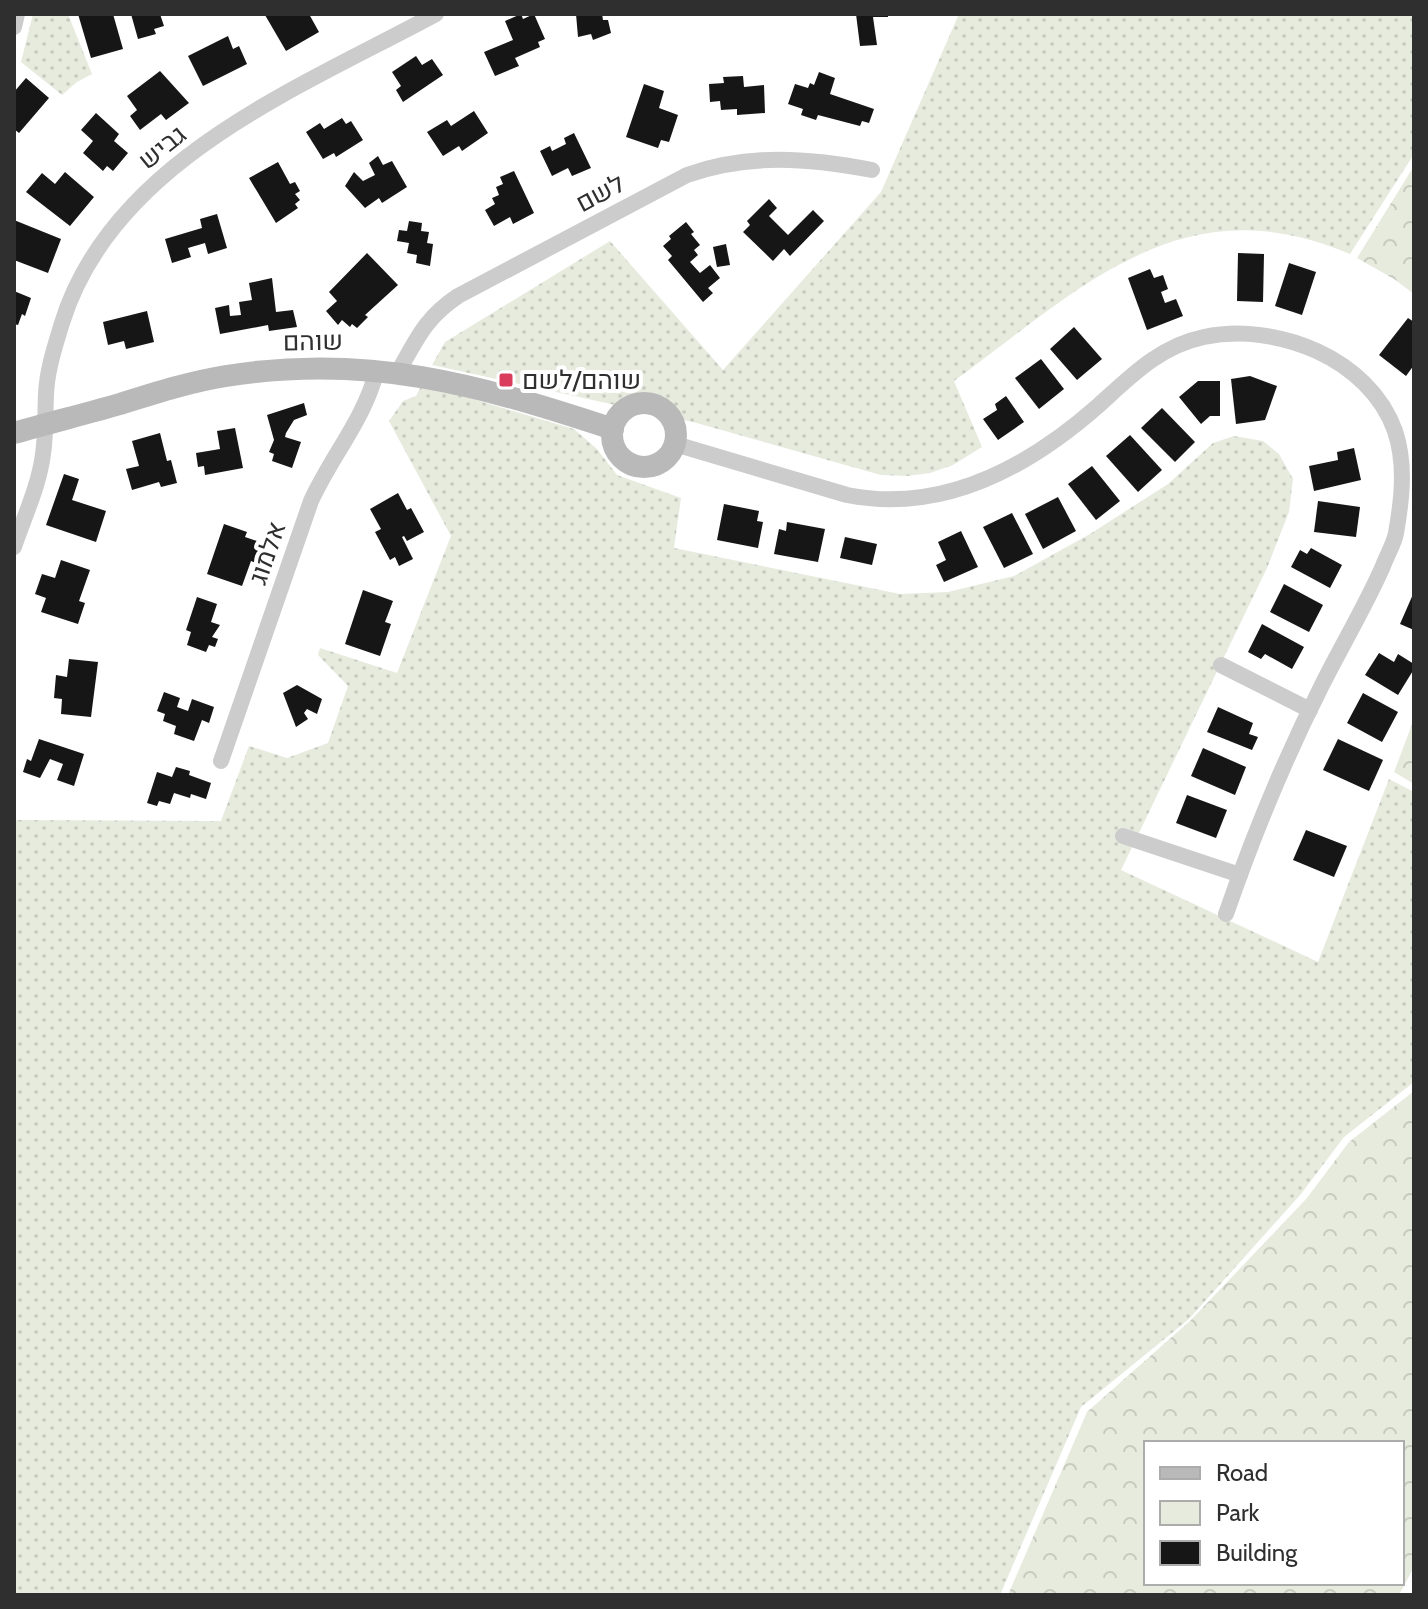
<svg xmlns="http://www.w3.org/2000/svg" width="1428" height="1609" viewBox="0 0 1428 1609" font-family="Cabin,Heebo,sans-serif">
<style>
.green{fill:url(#green-dots)}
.forest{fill:url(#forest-crowns);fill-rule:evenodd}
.building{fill:#161616}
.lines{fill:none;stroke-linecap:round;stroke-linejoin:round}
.street{stroke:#ccc;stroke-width:16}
.secondary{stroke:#b9b9b9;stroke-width:22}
.poi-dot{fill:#da3d5c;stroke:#fff;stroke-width:3}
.labels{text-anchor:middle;stroke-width:8;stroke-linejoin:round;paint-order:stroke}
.street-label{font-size:26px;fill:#2f2f2f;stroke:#fff}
.poi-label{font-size:26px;fill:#2f2f2f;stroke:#fff;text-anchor:start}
</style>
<defs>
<pattern id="green-dots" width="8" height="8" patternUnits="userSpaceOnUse" patternTransform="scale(2)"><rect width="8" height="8" fill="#e7ebde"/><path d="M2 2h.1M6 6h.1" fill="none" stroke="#c6cabf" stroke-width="1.8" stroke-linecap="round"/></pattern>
<pattern id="forest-crowns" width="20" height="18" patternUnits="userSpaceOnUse" patternTransform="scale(2)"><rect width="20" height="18" fill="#e7ebde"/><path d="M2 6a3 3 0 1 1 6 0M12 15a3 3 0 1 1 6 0" fill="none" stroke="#c6cabf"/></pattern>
</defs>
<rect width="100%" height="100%" fill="#fff"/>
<g class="green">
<path d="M33,14H68L92,74L77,82L62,95L21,62Z"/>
<path d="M959,14H1414V154L1350,254C1182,182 1080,289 954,381L982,447L953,465L930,473L907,476L881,475L693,422L432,365L445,342L610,241L723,370L881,192Z"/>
<path d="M422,384L574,429L597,449L617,475L681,498L674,548L900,594L948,592L1014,576L1090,534L1168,484L1213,443L1234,436L1263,441L1279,454L1293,479L1289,512L1267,568L1121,870L1318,962L1389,779L1414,792V1082L1344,1137L1301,1194L1189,1319L1081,1407L1000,1595H14V820L221,821L249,746L287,758L328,743L348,686L318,655L320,648L397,673L451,536L389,421L403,401L416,396Z"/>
</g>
<g class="forest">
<path d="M1414,166V294L1394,279L1357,258Z"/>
<path d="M1414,719V784L1394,772Z"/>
<path d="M1414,1091V1567L1399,1595H1008L1087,1412L1191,1320L1307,1198L1349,1142ZM1146,1443H1402V1583H1146Z"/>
</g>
<g class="building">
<path d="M78,14H113L123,49L91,58Z"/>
<path d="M131,14H160L164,26L154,29L156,34L138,39Z"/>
<path d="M267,14H309L319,32L286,51L265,15Z"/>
<path d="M521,14L523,19L534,14L545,39L538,42L540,47L515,58L519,66L495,76L484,52L513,40L505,21Z"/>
<path d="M576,14H602L603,20H608L611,33L593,40L591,34L578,37Z"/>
<path d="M856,14H888V17H873L877,45L860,46Z"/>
<path d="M228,36L233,49L239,46L247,64L203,86L188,56Z"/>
<path d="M416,56L422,65L432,59L443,75L403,102L396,90L401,86L392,72Z"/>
<path d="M160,71L189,103L166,120L161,114L140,130L130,116L137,110L127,96Z"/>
<path d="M819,72L835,78L830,94L874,109L869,123L862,121L860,126L818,115L816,120L801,115L803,109L788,104L795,84L808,88L810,83L814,85Z"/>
<path d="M743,76L744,87L764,85L765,113L737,115V109L721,110L720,101L710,102L709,84L724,83L723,77Z"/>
<path d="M26,78L49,98L19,133L14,129V92Z"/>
<path d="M644,84L664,91L659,108L678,115L669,142L661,140L658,148L626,137Z"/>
<path d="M474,111L488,133L462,151L459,146L443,156L427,132L447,120L451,126Z"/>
<path d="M96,113L119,134L114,141L128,153L113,171L107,166L103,171L83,153L93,141L81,130Z"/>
<path d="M342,118L346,124L351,121L363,140L336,157L334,153L323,159L306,132L320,123L324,129Z"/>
<path d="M574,133L591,168L572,176L568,168L552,176L540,151L550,146L552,151L566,144L564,138Z"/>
<path d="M378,156L383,165L392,161L407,187L382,203L379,198L365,208L345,186L354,172L363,181L375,175L369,163Z"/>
<path d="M278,162L290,184L295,182L300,191L295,194L300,200L295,204L298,208L276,223L249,178Z"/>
<path d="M514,171L534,213L513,224L510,217L494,226L485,210L495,204L492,198L499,195L496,187L503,184L500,177Z"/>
<path d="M65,172L94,197L70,226L26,192L42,173L55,184Z"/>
<path d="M769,199L777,208L769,216L788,235L813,210L824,221L790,256L784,249L773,261L743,232L750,225L747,221Z"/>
<path d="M217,214L227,248L208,254L205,243L188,248L191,257L172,263L165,239L202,228L200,219Z"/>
<path d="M14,220L61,239L48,273L14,260Z"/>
<path d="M409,221L422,223L421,231L429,232L427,243L433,244L430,266L416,263L417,255L407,253L409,243L397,241L399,230L407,231Z"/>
<path d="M686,222L694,232L691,234L700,245L694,250L698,255L690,262L700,273L710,265L720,278L708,288L713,293L703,302L668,260L672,256L663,246L671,239L669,236Z"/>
<path d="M726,244L730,265L717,267L713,247Z"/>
<path d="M367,253L398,285L365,315L368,317L357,328L352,324L350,327L342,320L338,325L326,311L337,301L329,292Z"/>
<path d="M1238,253L1264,254L1263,302L1237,301Z"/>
<path d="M1289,263L1316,272L1302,315L1275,306Z"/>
<path d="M1150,269L1154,278L1163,275L1168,289L1161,292L1165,303L1176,299L1183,316L1147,330L1128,278Z"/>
<path d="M272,278L276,312L293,310L297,327L269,331L268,325L220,334L215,308L229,305L230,316L241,315L239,302L252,300L249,283Z"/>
<path d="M14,291L31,298L25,316L22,314L18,325L14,324Z"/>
<path d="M147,311L154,342L126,349L124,341L108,345L103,322Z"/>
<path d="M1408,318L1414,322V365L1406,376L1379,355Z"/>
<path d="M1074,327L1102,359L1077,380L1050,349Z"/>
<path d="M1041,359L1064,389L1039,409L1015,378Z"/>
<path d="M1250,376L1277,386L1265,420L1236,424L1231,379Z"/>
<path d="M1198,381H1220V416H1210L1201,424L1179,397Z"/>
<path d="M1006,396L1024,422L998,440L983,419L997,410L995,404Z"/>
<path d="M304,403L307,415L294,420L286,433L285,437L301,442L292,468L272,461L274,454L269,452L274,440L267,415Z"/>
<path d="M1162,408L1195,442L1175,462L1141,428Z"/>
<path d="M235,428L243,468L205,475L204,466L198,467L196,453L220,449L217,431Z"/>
<path d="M160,433L167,461L171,460L177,483L161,487L159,482L132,490L126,469L139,466L132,441Z"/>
<path d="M1130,435L1162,470L1138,492L1106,456Z"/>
<path d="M1354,448L1361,480L1314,491L1309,466L1338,460L1337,452Z"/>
<path d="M1092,466L1120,501L1096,520L1068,484Z"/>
<path d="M64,474L79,479L72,500L106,511L96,542L46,525Z"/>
<path d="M398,493L407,510L411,508L424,532L407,541L404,536L402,537L413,559L399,566L395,557L390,560L375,532L381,529L370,509Z"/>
<path d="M1058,497L1076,531L1043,549L1025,514Z"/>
<path d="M1318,501L1360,507L1356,537L1314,532Z"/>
<path d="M724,504L759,511L757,521L763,522L758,548L717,540Z"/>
<path d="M1012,513L1033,554L1004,568L983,527Z"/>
<path d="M787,522L825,529L818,562L774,554L779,529L786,531Z"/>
<path d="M224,524L247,532L245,537L266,544L259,564L251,561L242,586L207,574Z"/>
<path d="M961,531L978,567L944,582L936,565L946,560L938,542Z"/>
<path d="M845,537L877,544L872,565L840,558Z"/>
<path d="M1311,548L1342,565L1330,588L1291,567L1300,550L1307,554Z"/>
<path d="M61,560L90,570L79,601L85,603L78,624L41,612L46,598L35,594L42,574L55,578Z"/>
<path d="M1284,584L1323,605L1309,632L1270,612Z"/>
<path d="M363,590L393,601L385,622L391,624L380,656L345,644Z"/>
<path d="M1414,592V630L1400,624Z"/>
<path d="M197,597L217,604L211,622L220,625L212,637L218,639L215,647L209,645L206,652L187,645L191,632L186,630Z"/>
<path d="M1262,624L1304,647L1292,669L1265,654L1261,659L1248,652Z"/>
<path d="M1379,653L1394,662L1398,654L1414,664V669L1398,695L1365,675Z"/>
<path d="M69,659L98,662L91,717L61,714L62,699L54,698L56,675L67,677Z"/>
<path d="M297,685L322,699L317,714L307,709L304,713L308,719L296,727L283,693Z"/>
<path d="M164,692L180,698L177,707L188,711L192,699L214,707L209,723L202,720L194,741L174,734L176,726L163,721L165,714L157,711Z"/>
<path d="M1363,693L1398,712L1382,742L1347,723Z"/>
<path d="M1218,707L1253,723L1249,734L1258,737L1252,750L1207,732Z"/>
<path d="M39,739L84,754L74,786L57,780L63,764L50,759L40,778L23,772L27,759L31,761Z"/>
<path d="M1338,739L1383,760L1369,791L1323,770Z"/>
<path d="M1203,748L1246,767L1235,795L1191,776Z"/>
<path d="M176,767L190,771L189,775L211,783L206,799L191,794L190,798L174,793L170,804L159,801L157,806L147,803L157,772L172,777Z"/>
<path d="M1187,795L1227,810L1216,838L1176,823Z"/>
<path d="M1306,830L1347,846L1334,877L1293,860Z"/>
</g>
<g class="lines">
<g class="street">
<path d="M14,27L17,14"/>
<path d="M398,372C417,339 425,318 458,296L687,175C749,153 809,158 872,170"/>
<path d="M675,444L847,495C942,514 1029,467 1099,405C1131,376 1160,346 1204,337C1276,322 1369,358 1395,431C1406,464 1402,499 1396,533C1394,544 1387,555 1383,566C1365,607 1342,645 1322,685C1285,758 1253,836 1226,914"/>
<path d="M14,547C24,517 39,486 43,454C46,435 45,414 46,394C47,370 55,346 62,323C112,161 299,88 436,14"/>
<path d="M1221,665L1310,710"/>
<path d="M221,761L311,501C332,455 364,420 377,370"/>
<path d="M1123,836L1240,875"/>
</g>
<g class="secondary">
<circle cx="644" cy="435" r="32"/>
<path d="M14,433C49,423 85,414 120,404C155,393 189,382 226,376C369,353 479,385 613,429"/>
</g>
</g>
<rect class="poi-dot" x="498" y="372" width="16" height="16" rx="4"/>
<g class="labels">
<g class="street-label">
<text transform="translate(162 147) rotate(-39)" y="9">גביש</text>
<text transform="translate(600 193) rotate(-28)" y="9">לשם</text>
<text transform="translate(313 341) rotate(-1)" y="9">שוהם</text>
<text transform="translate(267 553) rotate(-71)" y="9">אלמוג</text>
</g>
<g class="poi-label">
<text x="522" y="389">שוהם/לשם</text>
</g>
</g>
<rect width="1428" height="1609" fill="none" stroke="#2f2f2f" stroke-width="32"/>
<rect x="1144" y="1441" width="260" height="144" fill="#ffffff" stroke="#acacac" stroke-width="2"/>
<rect x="1160" y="1467" width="40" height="12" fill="#b9b9b9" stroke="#acacac" stroke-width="2"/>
<text x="1216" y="1481" font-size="24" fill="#2f2f2f">Road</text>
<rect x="1160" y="1501" width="40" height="24" fill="#e7ebde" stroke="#acacac" stroke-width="2"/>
<text x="1216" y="1521" font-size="24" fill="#2f2f2f">Park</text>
<rect x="1160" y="1541" width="40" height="24" fill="#161616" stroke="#acacac" stroke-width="2"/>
<text x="1216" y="1561" font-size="24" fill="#2f2f2f">Building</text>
</svg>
